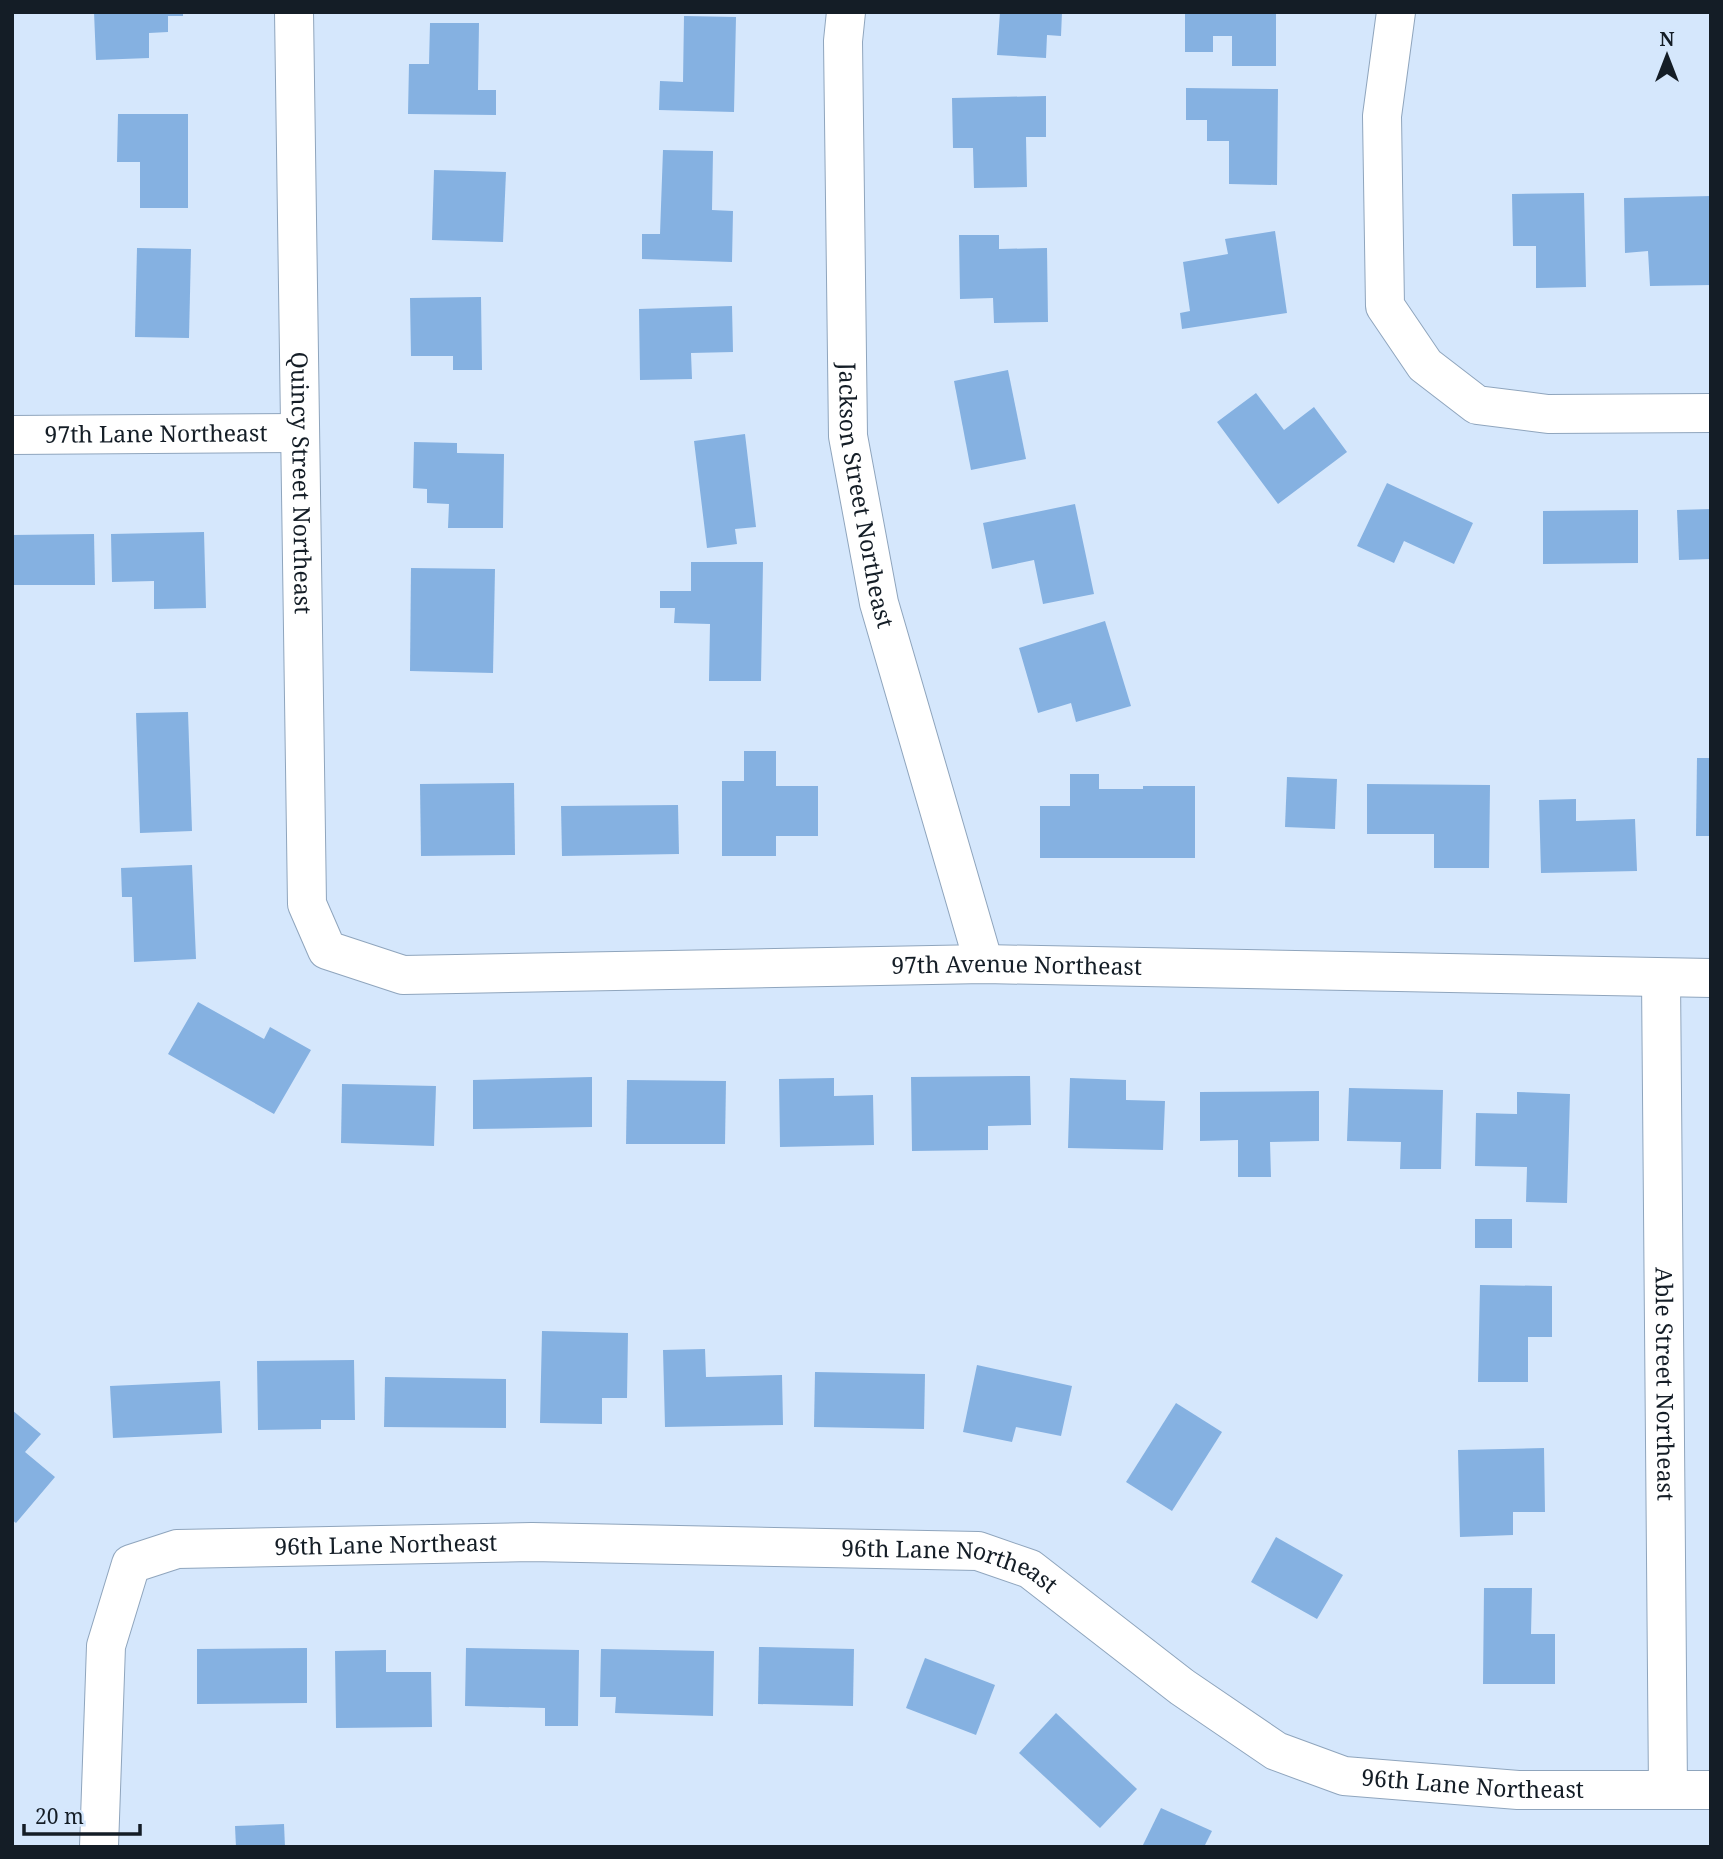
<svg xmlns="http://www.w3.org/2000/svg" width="1723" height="1859" viewBox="0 0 1723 1859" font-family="'Noto Serif',serif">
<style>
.building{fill:#85b1e1}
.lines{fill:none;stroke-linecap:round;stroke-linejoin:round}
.street-casing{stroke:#8fa5bd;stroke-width:40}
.street{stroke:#fff;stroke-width:38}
.labels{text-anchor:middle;stroke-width:6;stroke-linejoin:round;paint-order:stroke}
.street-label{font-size:23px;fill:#141d26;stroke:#d5e7fc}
</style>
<rect width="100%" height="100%" fill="#d5e7fc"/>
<g class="building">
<path d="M94,12H183V16H168V32L149,33V58L96,60Z"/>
<path d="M1000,12H1062L1061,36L1047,35L1046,58L997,55Z"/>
<path d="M1185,12H1276V66H1232V36H1213V52H1185Z"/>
<path d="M684,16L736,17L734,112L659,110L660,81L683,82Z"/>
<path d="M430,23H479L478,90H496V115L408,114L409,64H429Z"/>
<path d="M1186,88L1278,89L1277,185L1229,184V141H1207V120H1186Z"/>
<path d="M1046,96V137H1026L1027,187L974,188L973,148H953L952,98Z"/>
<path d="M118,114H188V208H140V162H117Z"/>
<path d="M663,150L713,151L712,210L733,211L732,262L642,259V234H660Z"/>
<path d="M434,170L506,172L503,242L432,240Z"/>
<path d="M1584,193L1586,287L1536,288V246H1513L1512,194Z"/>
<path d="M1711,196V285L1650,286L1648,251L1625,253L1624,198Z"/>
<path d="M1275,231L1287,313L1182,329L1180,313L1190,311L1183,262L1228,254L1225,239Z"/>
<path d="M959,235H999V249L1047,248L1048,322L994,323L993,298L960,299Z"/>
<path d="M137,248L191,249L189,338L135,337Z"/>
<path d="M481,297L482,370H453V356H411L410,298Z"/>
<path d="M732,306L733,352L691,353L692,379L640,380L639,309Z"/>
<path d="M1008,370L1026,459L971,470L954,381Z"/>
<path d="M1256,393L1284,430L1314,407L1347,452L1278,504L1217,422Z"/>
<path d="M745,434L756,527L735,529L737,544L707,548L694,441Z"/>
<path d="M414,442L457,443V453L504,454L503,528H448L449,504L427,503V489L413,488Z"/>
<path d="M1387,483L1473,523L1454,564L1404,541L1394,563L1357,546Z"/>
<path d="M1075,504L1094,594L1043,604L1034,560L992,569L983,523Z"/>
<path d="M1711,509V559L1679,560L1677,510Z"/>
<path d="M1638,510V563L1543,564V511Z"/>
<path d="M204,532L206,608L154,609V581L112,582L111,534Z"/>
<path d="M94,534L95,585H12V535Z"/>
<path d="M691,562H763L761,681H709L710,624L674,623L675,608H660V591H691Z"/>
<path d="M411,568L495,569L493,673L410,671Z"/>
<path d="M1105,621L1131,706L1076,722L1071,703L1038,713L1019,648Z"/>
<path d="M188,712L192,831L140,833L136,713Z"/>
<path d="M744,751H776V786H818V836H776V856H722V781H744Z"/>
<path d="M1697,758H1711V836H1696Z"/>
<path d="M1070,774H1099V789H1143V786H1195V858H1040V806H1070Z"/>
<path d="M1287,777L1337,779L1335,829L1285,827Z"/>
<path d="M514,783L515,855L421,856L420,784Z"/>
<path d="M1367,784L1490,785L1489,868H1434V834H1367Z"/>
<path d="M1576,799V821L1635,819L1637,871L1541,873L1539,800Z"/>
<path d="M678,805L679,854L562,856L561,806Z"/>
<path d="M192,865L196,959L134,962L132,897H122L121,868Z"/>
<path d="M198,1002L264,1039L270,1027L311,1050L274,1114L168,1054Z"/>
<path d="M1030,1076L1031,1125L988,1126V1150L912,1151L911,1077Z"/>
<path d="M592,1077V1127L473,1129V1080Z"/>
<path d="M834,1078V1096L873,1095L874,1145L780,1147L779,1079Z"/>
<path d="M1070,1078L1126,1080V1100L1165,1101L1163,1150L1068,1148Z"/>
<path d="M627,1080L726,1081L725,1144H626Z"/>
<path d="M342,1084L436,1086L434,1146L341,1143Z"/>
<path d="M1349,1088L1443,1090L1441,1169H1400L1401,1142L1347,1141Z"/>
<path d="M1319,1091V1141L1270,1142L1271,1177H1238V1140L1200,1141V1092Z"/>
<path d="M1517,1092L1570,1094L1567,1203L1526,1202L1527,1167L1475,1166L1476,1113L1517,1114Z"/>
<rect x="1475" y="1219" width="37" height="29"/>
<path d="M1480,1285L1552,1286V1337H1528V1382H1478Z"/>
<path d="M542,1331L628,1333L627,1398H602V1424L540,1423Z"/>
<path d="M705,1349L706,1377L782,1375L783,1425L665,1427L663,1350Z"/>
<path d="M354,1360L355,1420H321V1429L258,1430L257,1361Z"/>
<path d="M977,1365L1072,1386L1061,1436L1016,1427L1012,1442L963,1432Z"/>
<path d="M815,1372L925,1374L924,1429L814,1427Z"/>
<path d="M385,1377L506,1379V1428L384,1427Z"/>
<path d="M220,1381L222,1433L113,1438L110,1386Z"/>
<path d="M1176,1403L1222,1432L1172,1511L1126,1482Z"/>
<path d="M12,1410L41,1434L25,1452L55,1477L16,1523L12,1520Z"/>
<path d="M1544,1448L1545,1512H1513V1535L1460,1537L1458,1450Z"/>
<path d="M1276,1537L1343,1575L1317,1619L1251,1582Z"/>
<path d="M1484,1588H1532L1531,1634H1555V1684H1483Z"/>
<path d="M759,1647L854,1649L853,1706L758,1704Z"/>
<path d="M307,1648V1703L197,1704V1649Z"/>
<path d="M466,1648L579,1650L578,1726H545V1708L465,1706Z"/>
<path d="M601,1649L714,1651L713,1716L615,1713L616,1697H600Z"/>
<path d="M386,1650V1672H431L432,1727L336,1728L335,1651Z"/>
<path d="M925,1658L995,1685L976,1735L906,1708Z"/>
<path d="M1056,1713L1137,1789L1100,1828L1019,1753Z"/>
<path d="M1161,1808L1212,1831L1204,1847H1142Z"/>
<path d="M284,1824L285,1847H236L235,1826Z"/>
</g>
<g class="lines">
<defs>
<g id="street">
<path id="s1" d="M294,12L307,904L327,950L403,975L984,964L1711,978"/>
<path id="s2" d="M846,12L843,41L848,436L879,603L984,964"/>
<path d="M1396,12L1382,116L1385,306L1425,365L1477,405L1548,414L1711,413"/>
<path id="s3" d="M12,435L300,433"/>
<path id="s4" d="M1661,978L1668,1790"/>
<path id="s5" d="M99,1847L106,1646L131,1564L177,1549L532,1542L978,1551L1030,1569L1182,1687L1276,1751L1344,1776L1518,1790H1711"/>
</g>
</defs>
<use href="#street" class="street-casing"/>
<use href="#street" class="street"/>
</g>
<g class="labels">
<g class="street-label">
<text dy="8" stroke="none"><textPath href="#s3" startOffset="144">97th Lane Northeast</textPath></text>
<text dy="8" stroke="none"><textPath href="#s1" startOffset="471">Quincy Street Northeast</textPath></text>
<text dy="8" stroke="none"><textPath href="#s2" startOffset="485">Jackson Street Northeast</textPath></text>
<text dy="8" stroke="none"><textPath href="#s1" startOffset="1636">97th Avenue Northeast</textPath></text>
<text dy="8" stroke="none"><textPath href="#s4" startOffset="406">Able Street Northeast</textPath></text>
<text dy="8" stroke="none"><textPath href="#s5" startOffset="544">96th Lane Northeast</textPath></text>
<text dy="8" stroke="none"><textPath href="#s5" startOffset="1111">96th Lane Northeast</textPath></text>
<text dy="8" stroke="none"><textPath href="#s5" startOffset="1699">96th Lane Northeast</textPath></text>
</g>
</g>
<rect width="1723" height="1859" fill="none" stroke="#141d26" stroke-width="28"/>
<g transform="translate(1667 56)" stroke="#d5e7fc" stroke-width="5" paint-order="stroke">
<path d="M0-5L12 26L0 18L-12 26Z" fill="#141d26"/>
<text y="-10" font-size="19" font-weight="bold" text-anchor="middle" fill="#141d26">N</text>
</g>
<path d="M24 1824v10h116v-10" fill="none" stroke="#141d26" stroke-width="3.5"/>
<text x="35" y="1824" font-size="21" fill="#141d26" stroke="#d5e7fc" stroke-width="5" paint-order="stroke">20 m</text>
</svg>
